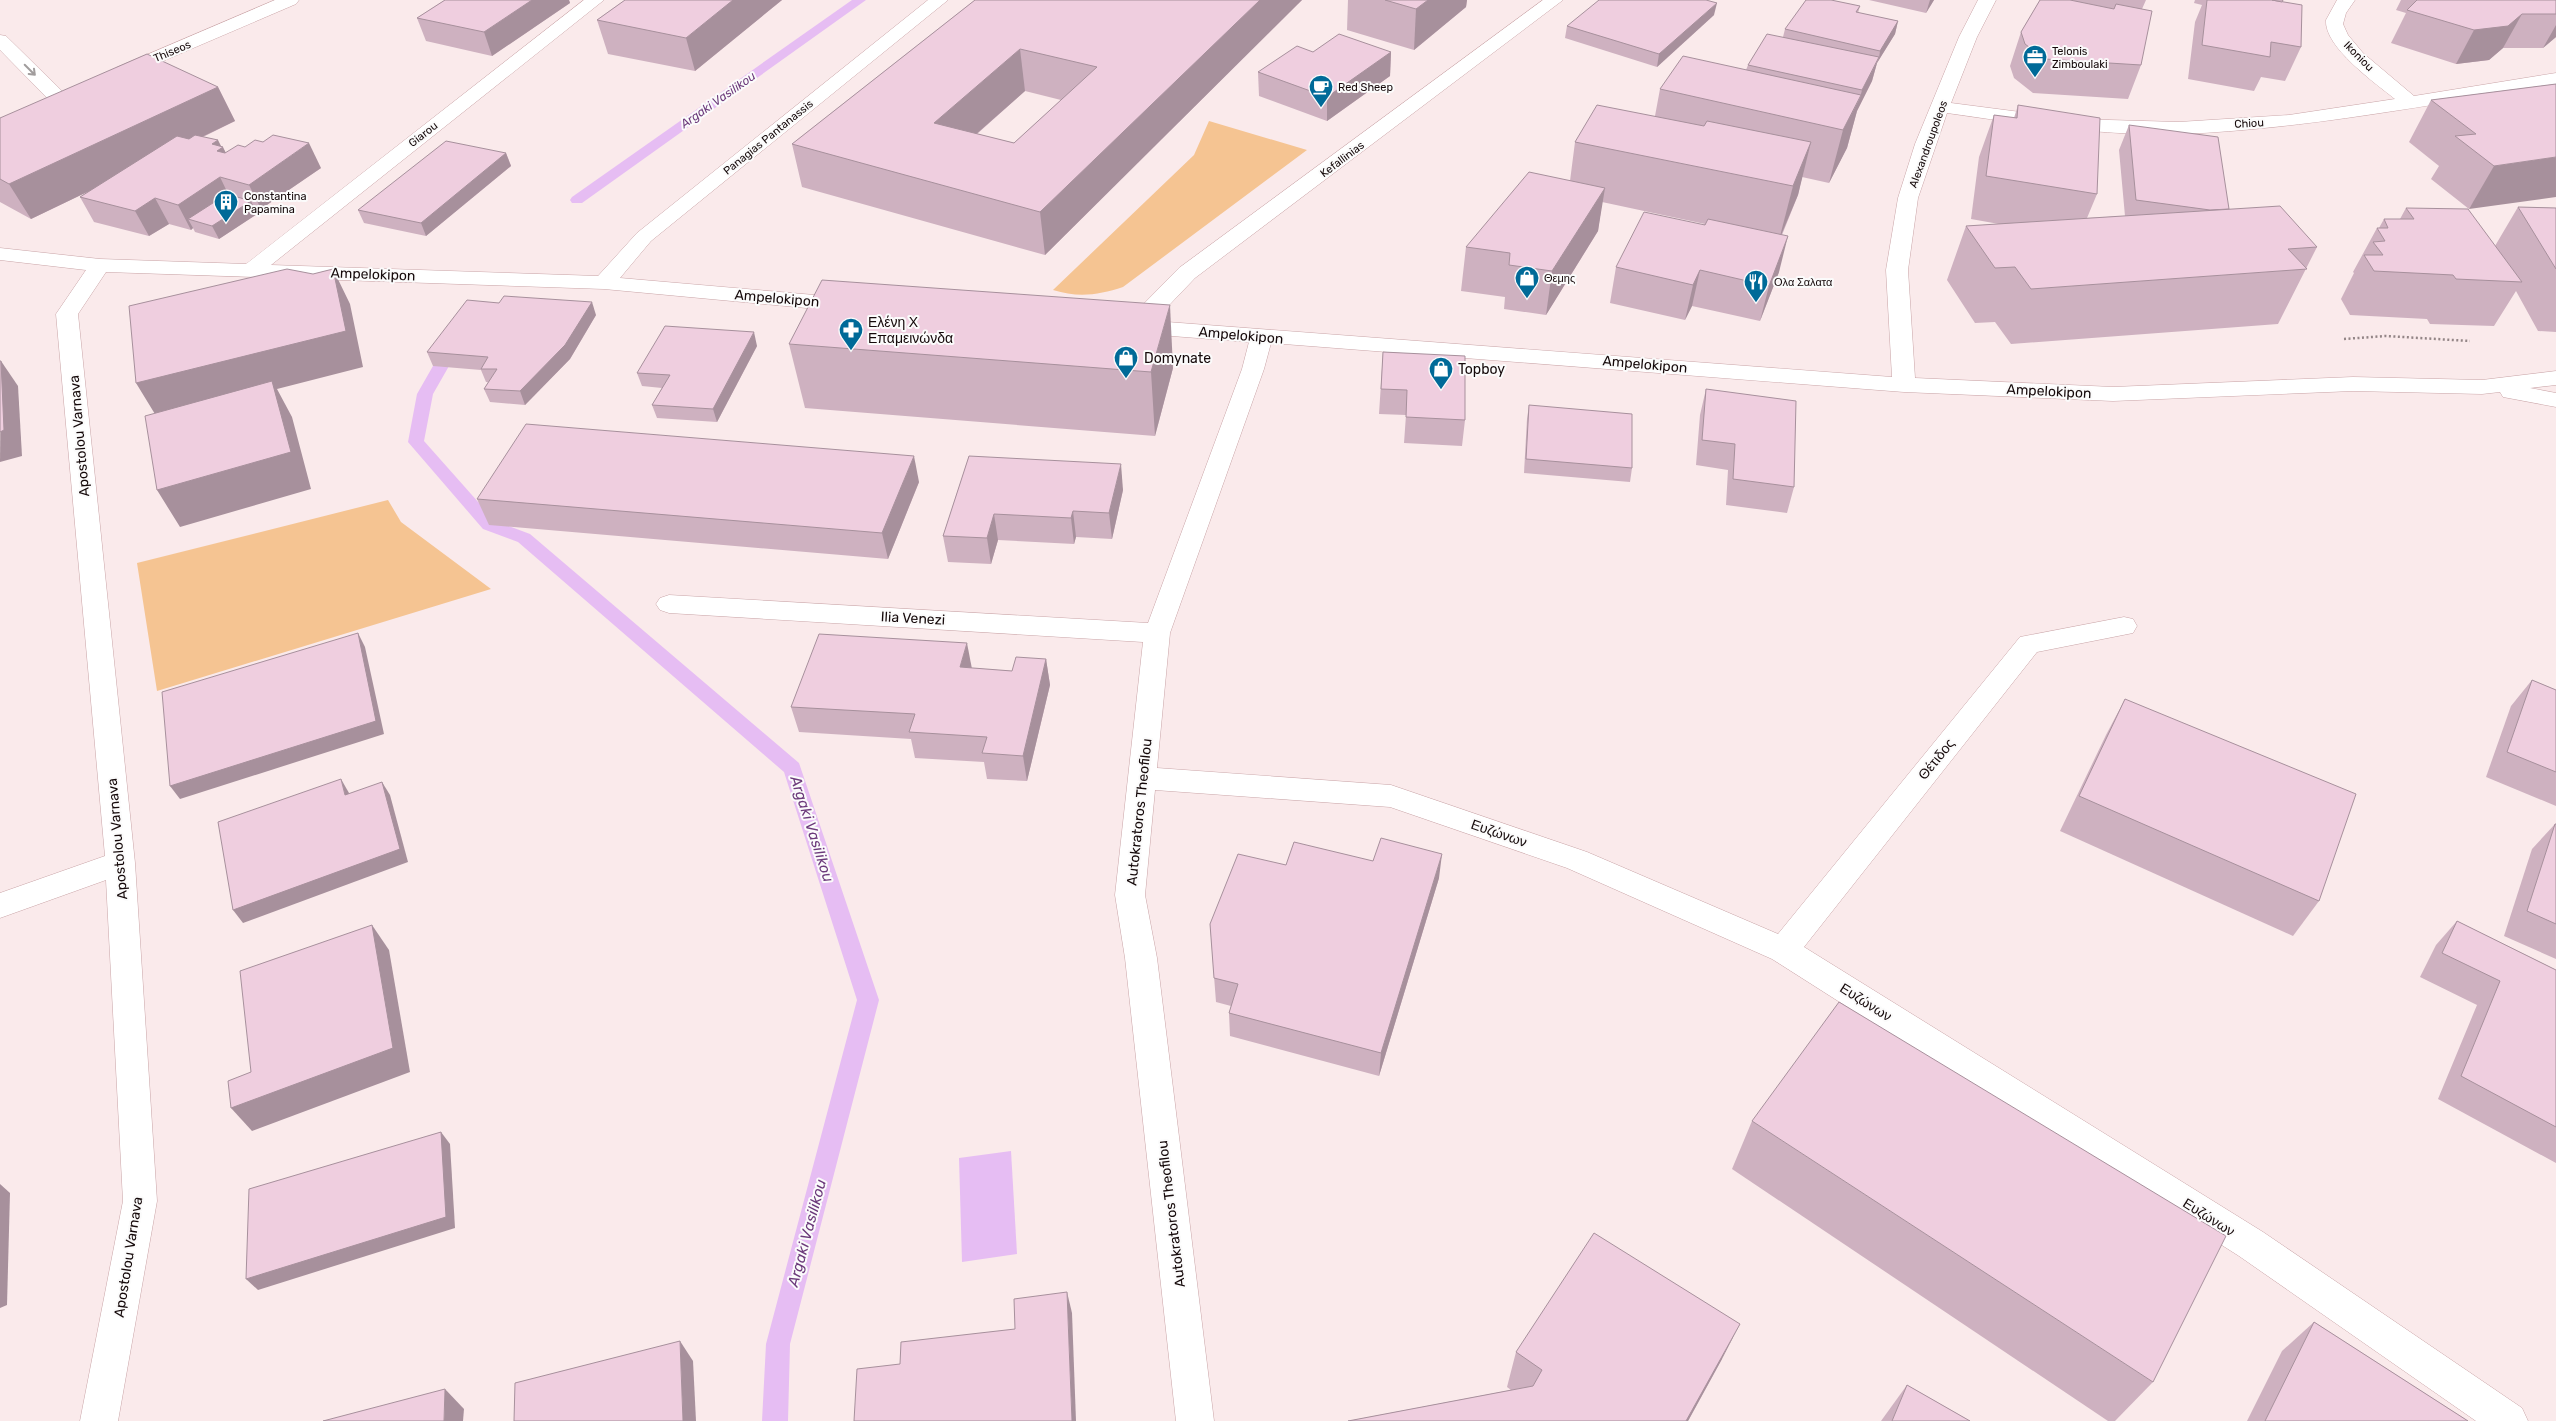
<svg xmlns="http://www.w3.org/2000/svg" width="2556" height="1421" viewBox="0 0 2556 1421" font-family="Rubik,sans-serif">
<style>
.green{fill:#f5c492}
.water{fill:#e6bdf3}
.lines{fill:none;stroke-linecap:round;stroke-linejoin:round}
.stream{fill:#e6bdf3;fill-rule:evenodd}
.minor-casing{stroke:#c9a4a7;stroke-width:1}
.path{stroke:#938586;stroke-width:2.5;stroke-dasharray:2 2.5;stroke-linecap:butt}
.minor{fill:#fff;fill-rule:evenodd}
.wall{fill:#ceb1c0;fill-rule:evenodd}
.shaded-wall{fill:#a7909c}
.building{fill:#efcedf;stroke:#a7909c;fill-rule:evenodd}
.oneway{stroke:#a19d9d}
.labels{text-anchor:middle;stroke-width:4;stroke-linejoin:round;paint-order:stroke}
.far-street-label{font-size:11px;fill:#15090a;stroke:#fbfbfb}
.far-poi-label{font-size:11px;fill:#15090a;stroke:#fbfbfb;text-anchor:start}
.far-water-label{font-size:12px;font-style:italic;fill:#6c3a7b;stroke:#fbfbfb}
.street-label{font-size:14px;fill:#15090a;stroke:#fbfbfb}
.poi-label{font-size:14px;fill:#15090a;stroke:#fbfbfb;text-anchor:start}
.water-label{font-size:15px;font-style:italic;fill:#6c3a7b;stroke:#fbfbfb}
</style>
<rect width="100%" height="100%" fill="#faeaeb"/>
<g class="green">
<path d="M1209,121L1307,150L1123,287C1099,295 1078,298 1053,290L1194,155Z"/>
<path d="M388,500L401,522L491,589L157,691L137,563Z"/>
</g>
<path class="water" d="M1011,1151L1017,1254L962,1262L959,1158Z"/>
<g class="lines">
<g class="stream">
<path d="M852,0H866L582,203H572L570,200L572,197Z"/>
<path d="M453,340L461,345L433,394L424,441L495,521L530,534L799,763L879,1000L790,1344L788,1421H762L766,1344L857,1000L784,772L518,542L483,529L408,442L417,394L445,345Z"/>
</g>
<defs>
<g id="minor">
<path d="M275,0H299L296,4L128,76H116L113,72L116,68Z"/>
<path d="M584,0H604L271,265L598,276L637,233L928,0H948L651,241L620,278L849,298L857,300L860,305L857,310L849,312L604,289L106,272L78,314L135,863L157,1201L118,1421H80L123,1201L106,880L0,918V893L105,856L56,314L86,270L0,260V248L100,259L246,264Z"/>
<path d="M1543,0H1563L1195,278L1154,321L1892,377L1886,270L1898,198L1915,144L1959,37L1978,0H1996L1977,37L1951,103L2074,119L2179,122L2289,115L2395,99C2375,83 2324,47 2326,20L2337,0H2355L2346,13L2343,24L2348,35L2363,53L2414,96L2556,73V85C2431,104 2307,129 2181,134C2102,136 2024,124 1947,113L1918,198L1908,270L1915,378L2113,387L2353,377L2482,380L2556,371V385L2530,388L2556,393V407L2503,397L2500,392L2482,394L2353,391L2113,401L1904,392L1271,343L1264,369L1170,633L1157,768L1391,785L1587,852L1778,934L2020,637L2124,617L2133,619L2137,626L2133,633L2037,652L1804,947L2263,1232L2522,1408L2528,1421H2476L2239,1256L1772,959L1567,868L1390,807L1155,790L1145,895L1157,958L1214,1421H1176L1125,958L1115,895L1143,642L669,613L660,610L656,604L660,598L669,595L1148,623L1242,369L1249,342L1133,333L1125,331L1122,326L1179,268Z"/>
<path d="M0,35L6,36L66,95L68,99L66,103H52L0,50Z"/>
</g>
</defs>
<use href="#minor" class="minor-casing"/>
<path class="path" d="M2344,339L2386,336L2470,341"/>
<use href="#minor" class="minor"/>
</g>
<g class="wall">
<path d="M445,0H569L570,3L492,56L426,41L417,18Z"/>
<path d="M625,0H782L695,71L608,54L597,20Z"/>
<path d="M975,0H1302L1045,255L802,187L792,144ZM1025,91L1061,100L1014,143L977,134Z"/>
<path d="M1348,0H1467L1466,7L1414,50L1347,30Z"/>
<path d="M1869,0H1934L1926,13Z"/>
<path d="M2040,0H2146L2142,9L2141,65L2128,99L2033,93L2014,78L2010,66L2021,32Z"/>
<path d="M2195,0H2283L2282,2L2301,47L2285,81L2261,77L2254,91L2188,79L2195,22L2202,5L2194,3Z"/>
<path d="M2401,0H2556V37L2543,48H2503L2489,60L2456,64L2391,43L2406,13L2396,10Z"/>
<path d="M1860,6L1858,13L1898,21L1895,34L1877,63L1872,81L1857,111L1847,148L1829,183L1802,177L1798,195L1782,235L1779,272L1760,321L1692,306L1685,320L1610,303L1616,267L1705,224L1602,202L1598,231L1546,315L1504,309L1505,297L1461,291L1466,247L1570,181L1575,142L1655,116L1660,89L1746,70L1748,65L1783,37L1785,29Z"/>
<path d="M1714,15L1657,67L1565,38L1567,26Z"/>
<path d="M1313,52H1391L1390,76L1327,121L1259,96L1258,72Z"/>
<path d="M2556,84L2469,209L2431,179L2439,166L2409,142L2431,100Z"/>
<path d="M218,87L235,121L203,137L222,147L226,153L321,168L261,209L254,208L257,214L219,239L195,232L193,228L191,230L169,224L149,236L94,222L80,197L87,192L31,219L0,202V118Z"/>
<path d="M2018,105L2097,194L2087,218L2125,216L2119,150L2129,125L2229,209L2317,247L2278,324L2011,344L1995,322L1975,323L1947,280L1966,226L1999,224L1971,219L1979,157L1994,115L2014,118Z"/>
<path d="M506,153L511,166L426,236L364,223L358,210Z"/>
<path d="M2518,207L2556,208V332L2538,331L2516,291L2494,326L2430,324L2427,319L2350,315L2341,299L2354,273L2353,272L2377,228H2379L2384,219H2400L2406,208L2495,246Z"/>
<path d="M596,315L570,359L525,405L490,402L484,389L488,382H486L481,370L433,366L427,352Z"/>
<path d="M789,344L1173,368L1155,436L805,408Z"/>
<path d="M757,346L717,422L657,418L652,405L662,388L642,386L637,373Z"/>
<path d="M1383,352L1465,420L1462,446L1404,443L1406,415L1379,414Z"/>
<path d="M1706,389L1794,487L1787,513L1726,505L1728,470L1696,465L1700,415Z"/>
<path d="M1529,405L1632,468L1630,482L1524,473L1527,419Z"/>
<path d="M969,456L1123,490L1112,539L1076,537L1074,544L998,540L991,564L948,562L943,536Z"/>
<path d="M919,482L888,559L489,525L477,499Z"/>
<path d="M1046,659L1050,685L1027,781L987,779L984,762L915,758L911,739L799,732L791,707L971,668L1012,671Z"/>
<path d="M2532,680L2556,690V806L2486,777L2511,706Z"/>
<path d="M2125,699L2319,901L2293,936L2060,831L2106,735Z"/>
<path d="M2555,824H2556V959L2504,936L2532,849Z"/>
<path d="M1286,865L1439,878L1379,1076L1230,1036L1229,1013L1231,1006L1216,1002L1210,924Z"/>
<path d="M2457,921L2556,970V1163L2438,1099L2477,1005L2420,977L2436,945Z"/>
<path d="M1752,1121L2153,1382L2115,1421H2108L1732,1169Z"/>
<path d="M2314,1322L2468,1421H2247L2282,1351Z"/>
<path d="M1516,1352L1722,1359L1688,1421H1348L1511,1390L1507,1387Z"/>
<path d="M1907,1385L1970,1421H1881Z"/>
</g>
<g class="shaded-wall">
<path d="M532,0H569L570,3L492,56L484,32Z"/>
<path d="M733,0H782L695,71L686,38Z"/>
<path d="M1260,0H1302L1045,255L1040,212Z"/>
<path d="M1428,0H1467L1466,7L1414,50L1416,9Z"/>
<path d="M1930,0H1934L1926,13Z"/>
<path d="M1717,3L1714,15L1657,67L1659,54Z"/>
<path d="M2522,14L2503,48L2489,60L2456,64L2474,30Z"/>
<path d="M1898,21L1895,34L1877,63L1872,81L1857,111L1847,148L1829,183L1843,130L1860,98L1862,90L1879,58L1880,51Z"/>
<path d="M2556,25V37L2543,48Z"/>
<path d="M1020,49L1025,91L941,165L934,123Z"/>
<path d="M1391,52L1390,76L1327,121V97Z"/>
<path d="M218,87L235,121L31,219L9,184Z"/>
<path d="M218,140L222,148L223,147L235,172L229,176L212,144Z"/>
<path d="M1811,142L1798,195L1779,240L1793,186Z"/>
<path d="M309,143L321,168L261,209L249,185Z"/>
<path d="M506,153L511,166L426,236L421,223Z"/>
<path d="M2556,157V197L2469,209L2494,166Z"/>
<path d="M220,177L232,202L188,219L193,228L191,230L178,205Z"/>
<path d="M1605,188L1598,231L1546,315L1552,271Z"/>
<path d="M155,198L169,224L149,236L135,211Z"/>
<path d="M251,201L257,214L219,239L212,226Z"/>
<path d="M1788,236L1779,272L1760,321L1769,286Z"/>
<path d="M333,269L350,304L363,367L277,389L292,417L311,489L180,527L157,490L158,419L136,383Z"/>
<path d="M1700,270L1692,306L1685,320L1693,285Z"/>
<path d="M592,302L596,315L570,359L525,405L520,391Z"/>
<path d="M1170,305L1173,368L1155,436L1151,372Z"/>
<path d="M754,332L757,346L717,422L713,409Z"/>
<path d="M1,361L18,386L22,456L0,462Z"/>
<path d="M914,456L919,482L888,559L882,533Z"/>
<path d="M1121,464L1123,490L1112,539L1109,513Z"/>
<path d="M1073,511L1076,537L1074,544L1071,518Z"/>
<path d="M994,514L998,540L991,564L987,538Z"/>
<path d="M358,633L365,647L384,734L180,799L170,786Z"/>
<path d="M967,643L972,669L960,667Z"/>
<path d="M1046,659L1050,685L1027,781L1023,756Z"/>
<path d="M341,779L349,793L353,808L345,795Z"/>
<path d="M382,782L390,795L408,862L243,923L233,910Z"/>
<path d="M1442,854L1439,878L1379,1076L1381,1053Z"/>
<path d="M372,925L389,950L410,1072L252,1131L231,1108Z"/>
<path d="M441,1132L450,1144L455,1228L258,1290L246,1279Z"/>
<path d="M0,1184L10,1193L7,1305L0,1308Z"/>
<path d="M1067,1292L1072,1313L1076,1421H1072Z"/>
<path d="M1740,1324L1722,1359L1688,1421H1686Z"/>
<path d="M680,1341L693,1361L696,1421H683Z"/>
<path d="M445,1389L464,1409L463,1421H444Z"/>
</g>
<g class="building">
<path d="M445,0H532L484,32L417,18Z"/>
<path d="M625,0H733L686,38L597,20Z"/>
<path d="M975,0H1260L1040,212L792,144ZM1020,49L1097,67L1014,143L934,123Z"/>
<path d="M1385,0H1428L1416,9Z"/>
<path d="M1599,0H1706L1717,3L1659,54L1567,26Z"/>
<path d="M1806,0H1831L1860,6L1856,12L1898,21L1880,51L1785,29Z"/>
<path d="M2040,0H2070L2114,9L2116,4L2152,11L2141,65L2045,59L2025,44L2021,32Z"/>
<path d="M2207,0H2272L2302,5L2301,47L2271,42L2270,57L2202,45Z"/>
<path d="M2272,0H2283L2282,2Z"/>
<path d="M2417,0H2556V14H2522L2508,26L2474,30L2407,10Z"/>
<path d="M1339,34L1391,52L1327,97L1258,72L1297,46L1313,52Z"/>
<path d="M1767,34L1879,57L1862,90L1748,65Z"/>
<path d="M147,54L218,87L9,184L0,179V118Z"/>
<path d="M1683,56L1861,95L1843,130L1660,89Z"/>
<path d="M2556,84V157L2494,166L2455,136L2476,134L2431,100Z"/>
<path d="M1597,105L1704,126L1707,121L1811,142L1793,186L1575,142Z"/>
<path d="M2018,105L2100,118L2097,194L1986,176L1994,115L2017,118Z"/>
<path d="M2129,125L2218,137L2229,209L2210,210L2136,200Z"/>
<path d="M195,135L218,140L212,144L223,147L217,151L225,153L238,145L245,147L255,140L263,142L273,135L309,143L249,185L220,177L178,205L155,198L135,211L80,197L177,136L189,139Z"/>
<path d="M446,141L506,153L421,223L358,210Z"/>
<path d="M1529,172L1605,188L1552,271L1509,265L1510,253L1466,247Z"/>
<path d="M227,194L251,201L212,226L188,219Z"/>
<path d="M2280,206L2317,247L2288,249L2307,269L2031,289L2015,267L1995,268L1966,226Z"/>
<path d="M2518,207L2556,208V269Z"/>
<path d="M2406,208L2468,209L2522,282L2456,279L2453,275L2374,271L2364,255H2383L2373,242L2385,241L2377,228H2388L2384,219H2414Z"/>
<path d="M1644,212L1705,225L1708,219L1788,236L1769,286L1700,270L1693,285L1616,267Z"/>
<path d="M287,269L313,274L333,269L346,331L136,383L129,306Z"/>
<path d="M822,280L1170,305L1151,372L789,344Z"/>
<path d="M504,296L592,302L565,345L520,391L484,389L497,369H481L488,357L427,352L467,300L499,303Z"/>
<path d="M665,326L754,332L713,409L652,405L670,375L637,373Z"/>
<path d="M1383,352L1465,356V420L1406,417L1407,390L1381,389Z"/>
<path d="M0,361H1L4,430L0,432Z"/>
<path d="M272,381L291,452L157,490L145,416Z"/>
<path d="M1706,389L1796,401L1794,487L1733,479L1735,444L1702,440Z"/>
<path d="M1529,405L1632,414V468L1526,459Z"/>
<path d="M526,424L914,456L882,533L477,499Z"/>
<path d="M969,456L1121,464L1109,513L1073,511L1071,518L994,514L987,538L943,536Z"/>
<path d="M358,633L376,721L170,786L162,692Z"/>
<path d="M819,634L967,643L960,667L1012,671L1016,657L1046,659L1023,756L982,753L987,737L909,732L915,714L791,707Z"/>
<path d="M2532,680L2556,690V772L2507,752Z"/>
<path d="M2125,699L2356,794L2319,901L2079,796Z"/>
<path d="M341,779L345,795L382,782L400,849L233,910L218,822Z"/>
<path d="M2555,824H2556V924L2527,911Z"/>
<path d="M1381,838L1442,854L1381,1053L1229,1013L1238,984L1214,978L1210,924L1238,854L1286,865L1294,842L1373,861Z"/>
<path d="M2457,921L2556,970V1127L2461,1076L2500,981L2442,953Z"/>
<path d="M372,925L393,1048L231,1108L228,1081L251,1072L240,971Z"/>
<path d="M1839,1002L2226,1236L2153,1382L1752,1121Z"/>
<path d="M441,1132L446,1217L246,1279L249,1189Z"/>
<path d="M1594,1233L1740,1324L1686,1421H1348L1533,1386L1542,1370L1516,1352Z"/>
<path d="M1067,1292L1072,1421H854L857,1369L900,1364L901,1342L1015,1329L1014,1299Z"/>
<path d="M2314,1322L2468,1421H2265Z"/>
<path d="M680,1341L683,1421H514L515,1383Z"/>
<path d="M1907,1385L1970,1421H1892Z"/>
<path d="M445,1389L444,1421H323Z"/>
</g>
<defs><path id="oneway-shaft" d="M-6 0H5M1.5-3L5.5 0L1.5 3" fill="none" stroke-width="1.6" stroke-linecap="round" stroke-linejoin="round" transform="scale(1.25)"/></defs>
<use class="oneway" href="#oneway-shaft" transform="translate(30 70) rotate(45)"/>
<defs>
<symbol id="office-pin" viewBox="-11 -11 22 30"><path d="M0 17L-7.5 6A9.5 9.5 0 1 1 7.5 6Z" fill="#006a98" stroke="#fbfbfb"/><path d="M-6-3h4V-5.5h4V-3h4V5H-6ZM-1-4.5V-3h2v-1.5ZM-6 0V1H6V0Z" fill="#fff"/></symbol>
<symbol id="cafe-pin" viewBox="-11 -11 22 30"><path d="M0 17L-7.5 6A9.5 9.5 0 1 1 7.5 6Z" fill="#006a98" stroke="#fbfbfb"/><path d="M-5.5-4.5H6V0H3Q3 3.5 0 3.5H-2.5Q-5.5 3.5-5.5 0ZM3-3.2v2h1.7v-2ZM-6 4.5H4V6H-6Z" fill="#fff"/></symbol>
<symbol id="building-pin" viewBox="-11 -11 22 30"><path d="M0 17L-7.5 6A9.5 9.5 0 1 1 7.5 6Z" fill="#006a98" stroke="#fbfbfb"/><path d="M-4-6H4V6H1V3H-1V6H-4ZM-2.5-4.3h1.7v1.8h-1.7ZM.8-4.3h1.7v1.8H.8ZM-2.5-1h1.7V.8h-1.7ZM.8-1h1.7V.8H.8Z" fill="#fff"/></symbol>
<symbol id="shop-pin" viewBox="-11 -11 22 30"><path d="M0 17L-7.5 6A9.5 9.5 0 1 1 7.5 6Z" fill="#006a98" stroke="#fbfbfb"/><path d="M-5-2.5h2.3a2.7 3.5 0 0 1 5.4 0H5L5.5 6h-11ZM-1.5-2.5h3a1.5 2.3 0 0 0-3 0Z" fill="#fff"/></symbol>
<symbol id="restaurant-pin" viewBox="-11 -11 22 30"><path d="M0 17L-7.5 6A9.5 9.5 0 1 1 7.5 6Z" fill="#006a98" stroke="#fbfbfb"/><path d="M-5-6h1v4h1v-4h1v4h1v-4h1v5L-1.5 .5V6h-2V.5L-5-1ZM5-6V6H3V1.5H1.5Q1.5-4 5-6Z" fill="#fff"/></symbol>
<symbol id="pharmacy-pin" viewBox="-11 -11 22 30"><path d="M0 17L-7.5 6A9.5 9.5 0 1 1 7.5 6Z" fill="#006a98" stroke="#fbfbfb"/><path d="M-2-6h4v4h4v4h-4v4h-4v-4h-4v-4h4Z" fill="#fff"/></symbol>
</defs>
<g fill-rule="evenodd">
<use href="#office-pin" x="2021" y="43" width="28" height="38"/>
<use href="#cafe-pin" x="1307" y="73" width="28" height="38"/>
<use href="#building-pin" x="212" y="188" width="28" height="38"/>
<use href="#shop-pin" x="1513" y="264" width="28" height="38"/>
<use href="#restaurant-pin" x="1742" y="268" width="28" height="38"/>
<use href="#pharmacy-pin" x="837" y="316" width="28" height="38"/>
<use href="#shop-pin" x="1112" y="344" width="28" height="38"/>
<use href="#shop-pin" x="1427" y="355" width="28" height="38"/>
</g>
<g class="labels">
<g class="far-street-label">
<text transform="translate(172 51) rotate(-23)" y="4">Thiseos</text>
<text transform="translate(2359 56) rotate(45)" y="4">Ikoniou</text>
<text transform="translate(2249 123) rotate(-3)" y="4">Chiou</text>
<text transform="translate(423 134) rotate(-38)" y="4">Giarou</text>
<text transform="translate(768 137) rotate(-39)" y="4">Panagias Pantanassis</text>
<text transform="translate(1928 144) rotate(-70)" y="4">Alexandroupoleos</text>
<text transform="translate(1342 159) rotate(-37)" y="4">Kefallinias</text>
</g>
<g class="far-poi-label">
<text x="2052" y="55">Telonis<tspan x="2052" dy="13">Zimboulaki</tspan></text>
<text x="1338" y="91">Red Sheep</text>
<text x="244" y="200">Constantina<tspan x="244" dy="13">Papamina</tspan></text>
<text x="1544" y="282">Θεμης</text>
<text x="1774" y="286">Ολα Σαλατα</text>
</g>
<g class="far-water-label">
<text transform="translate(718 100) rotate(-35)" y="4">Argaki Vasilikou</text>
</g>
<g class="street-label">
<text transform="translate(373 274) rotate(2)" y="5">Ampelokipon</text>
<text transform="translate(777 298) rotate(5)" y="5">Ampelokipon</text>
<text transform="translate(1241 335) rotate(5)" y="5">Ampelokipon</text>
<text transform="translate(1645 364) rotate(5)" y="5">Ampelokipon</text>
<text transform="translate(2049 391) rotate(3)" y="5">Ampelokipon</text>
<text transform="translate(79 436) rotate(-95)" y="5">Apostolou Varnava</text>
<text transform="translate(913 618) rotate(3)" y="5">Ilia Venezi</text>
<text transform="translate(1936 759) rotate(-51)" y="5">Θέτιδος</text>
<text transform="translate(1139 812) rotate(-84)" y="5">Autokratoros Theofilou</text>
<text transform="translate(1499 833) rotate(19)" y="5">Ευζώνων</text>
<text transform="translate(117 839) rotate(-95)" y="5">Apostolou Varnava</text>
<text transform="translate(1866 1002) rotate(32)" y="5">Ευζώνων</text>
<text transform="translate(1171 1214) rotate(-97)" y="5">Autokratoros Theofilou</text>
<text transform="translate(2209 1217) rotate(32)" y="5">Ευζώνων</text>
<text transform="translate(128 1257) rotate(-81)" y="5">Apostolou Varnava</text>
</g>
<g class="poi-label">
<text x="868" y="327">Ελένη Χ<tspan x="868" dy="16">Επαμεινώνδα</tspan></text>
<text x="1144" y="363">Domynate</text>
<text x="1458" y="374">Topboy</text>
</g>
<g class="water-label">
<text transform="translate(812 829) rotate(72)" y="5">Argaki Vasilikou</text>
<text transform="translate(807 1233) rotate(-75)" y="5">Argaki Vasilikou</text>
</g>
</g>
</svg>
